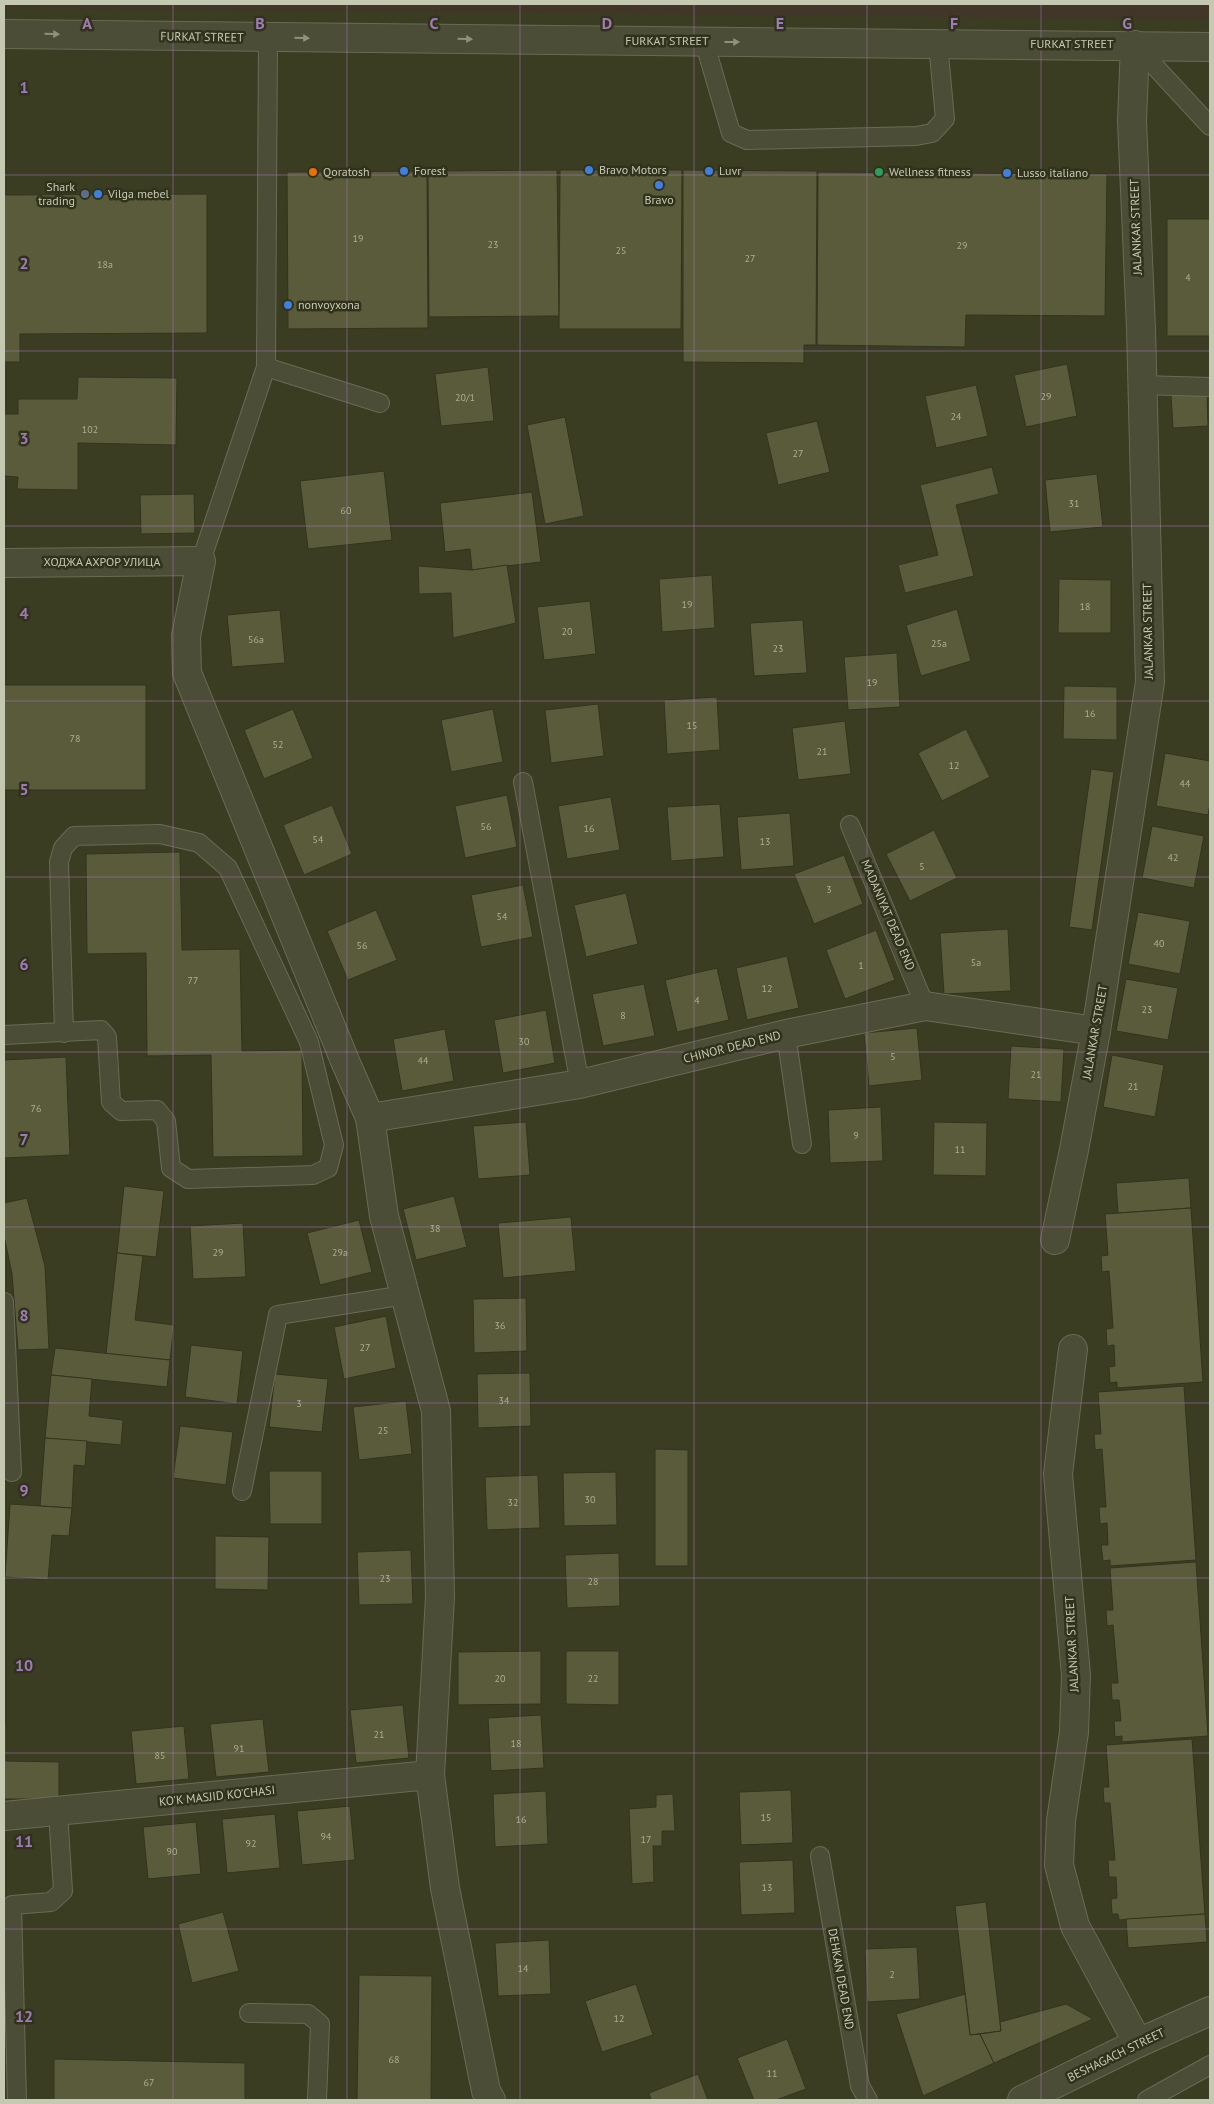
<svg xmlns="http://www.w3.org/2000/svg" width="1214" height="2104" viewBox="0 0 1214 2104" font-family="'PT Sans',sans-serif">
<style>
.green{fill:#423628}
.building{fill:#595b3b;stroke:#32341e}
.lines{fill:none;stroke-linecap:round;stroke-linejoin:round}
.service-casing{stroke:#696b55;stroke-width:20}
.minor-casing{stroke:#696b55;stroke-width:30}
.tertiary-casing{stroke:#696b55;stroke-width:30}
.service{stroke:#4b4d37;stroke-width:18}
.minor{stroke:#4b4d37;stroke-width:28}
.tertiary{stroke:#4b4d37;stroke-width:28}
.oneway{fill:#8f917b}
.grid{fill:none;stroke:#a07ab8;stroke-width:1;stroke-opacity:0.55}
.shop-dot{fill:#3f7fe0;stroke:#30321c;stroke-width:2}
.food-dot{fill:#e8710a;stroke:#30321c;stroke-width:2}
.leisure-dot{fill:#2e9e5b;stroke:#30321c;stroke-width:2}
.service-dot{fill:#5c6f8a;stroke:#30321c;stroke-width:2}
.labels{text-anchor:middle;stroke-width:5;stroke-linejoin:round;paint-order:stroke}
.number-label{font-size:10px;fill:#abae94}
.street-label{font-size:12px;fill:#c6c9b2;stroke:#30321c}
.poi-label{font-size:12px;fill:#c6c9b2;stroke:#30321c;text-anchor:start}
.grid-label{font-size:16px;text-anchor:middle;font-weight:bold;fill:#a07ab8;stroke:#30321c;stroke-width:5;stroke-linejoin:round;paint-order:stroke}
</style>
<rect width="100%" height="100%" fill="#3b3d23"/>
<path class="green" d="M4,4H1210V19L4,8Z"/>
<g class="building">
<path d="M557,170L559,316L429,317L428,171Z"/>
<path d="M560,170H682L681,329H559Z"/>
<path d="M683,170L817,171L816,345H804V363L683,362Z"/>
<path d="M427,171L428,328L288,329L287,172Z"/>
<path d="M818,172L1107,174L1105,316L966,315L965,347L817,345Z"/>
<path d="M207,194V333L20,334V362H4V195Z"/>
<rect x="1167" y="219" width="43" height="117"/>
<path d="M1067,364L1077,416L1026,427L1014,375Z"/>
<path d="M488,367L494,421L441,426L435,374Z"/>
<path d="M78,377L177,378L176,445L78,443V490L17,489L18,477L4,476V414H18V399H77Z"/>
<path d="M976,385L988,436L936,448L925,396Z"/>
<path d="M1207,393L1208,426L1173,428L1171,395Z"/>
<path d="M565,417L584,516L545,524L527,425Z"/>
<path d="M817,421L830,472L778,485L766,433Z"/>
<path d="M992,467L999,494L956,505L974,576L905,593L898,565L938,555L920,485Z"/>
<path d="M384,471L392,540L308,549L300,481Z"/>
<path d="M1097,474L1103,527L1050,532L1045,480Z"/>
<path d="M532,492L541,562L472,570L470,549L445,552L440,503Z"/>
<path d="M194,494L195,533L141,534L140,495Z"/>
<path d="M507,565L516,623L453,638L451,593L419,594L418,566L472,570Z"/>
<path d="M712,575L715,628L662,632L659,579Z"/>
<path d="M1059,579L1111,580V633H1058Z"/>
<path d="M590,601L596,654L544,660L537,607Z"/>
<path d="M957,609L971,661L921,676L906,625Z"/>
<path d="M280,610L285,663L232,667L227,615Z"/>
<path d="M803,620L807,673L754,676L750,623Z"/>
<path d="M897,653L900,707L848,710L844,657Z"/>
<rect x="4" y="685" width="142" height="105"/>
<path d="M1064,686L1117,687V740L1063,739Z"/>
<path d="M717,697L720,750L667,754L664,700Z"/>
<path d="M598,704L604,756L551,763L545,710Z"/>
<path d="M293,709L313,758L264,779L244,730Z"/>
<path d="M493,709L503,762L451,772L441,720Z"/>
<path d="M845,721L851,774L798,780L792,728Z"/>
<path d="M966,729L990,777L942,801L918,753Z"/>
<path d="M1165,753L1210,761V804L1208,815L1156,806Z"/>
<path d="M1091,769L1114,772L1092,930L1069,927Z"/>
<path d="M507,795L517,847L465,858L455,806Z"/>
<path d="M611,797L620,850L567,859L558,806Z"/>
<path d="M720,804L724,857L671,861L667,807Z"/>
<path d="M332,805L352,854L304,875L283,825Z"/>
<path d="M790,813L794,866L741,870L737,817Z"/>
<path d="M1152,826L1204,836L1194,888L1142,878Z"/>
<path d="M934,830L957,878L910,901L886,854Z"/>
<path d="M180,852L182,950L240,949L242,1051L302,1050L303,1156L213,1157L211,1055L147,1056L146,953L87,954L86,854Z"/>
<path d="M844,855L863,904L814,924L794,874Z"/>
<path d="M523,885L533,937L481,947L471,895Z"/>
<path d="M626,893L638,944L586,957L574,905Z"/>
<path d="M376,910L397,960L348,980L327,931Z"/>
<path d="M1138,912L1190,921L1180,974L1128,964Z"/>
<path d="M1008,929L1011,991L944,994L940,933Z"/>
<path d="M876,930L895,980L845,999L826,950Z"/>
<path d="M787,956L799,1008L747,1020L736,968Z"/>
<path d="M717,968L729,1020L677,1032L665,980Z"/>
<path d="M1126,979L1178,988L1168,1040L1116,1031Z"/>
<path d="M644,984L655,1036L603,1046L592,994Z"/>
<path d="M546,1010L555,1063L503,1073L494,1020Z"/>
<path d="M917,1028L922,1080L869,1086L864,1033Z"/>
<path d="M445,1029L454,1081L402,1091L393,1039Z"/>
<path d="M1011,1046L1064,1049L1061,1102L1008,1099Z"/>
<path d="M1112,1055L1164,1065L1155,1117L1103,1107Z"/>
<path d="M66,1057L70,1155L4,1158V1060Z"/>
<path d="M881,1107L883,1161L830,1163L828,1110Z"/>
<path d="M526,1122L530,1175L478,1179L473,1126Z"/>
<path d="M934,1122L987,1123L986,1176L933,1175Z"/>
<path d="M1189,1178L1191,1208L1118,1213L1116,1183Z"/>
<path d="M124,1186L164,1191L156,1257L117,1253Z"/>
<path d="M454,1196L467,1247L416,1260L403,1209Z"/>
<path d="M27,1198L45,1266L49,1349L18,1350L12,1274L4,1236V1203Z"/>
<path d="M1191,1208L1203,1382L1117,1388V1382L1110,1383L1109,1367L1115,1366L1114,1345L1107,1346L1106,1329L1113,1328L1109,1271L1102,1272L1101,1256L1108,1255L1105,1214Z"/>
<path d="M571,1217L576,1271L503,1278L498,1223Z"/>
<path d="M359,1220L372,1272L320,1285L307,1233Z"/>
<path d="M243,1223L246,1277L193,1279L190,1226Z"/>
<path d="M117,1253L143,1256L135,1320L174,1325L170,1360L106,1354Z"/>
<path d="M526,1298L527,1351L474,1353L473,1299Z"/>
<path d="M386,1316L396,1368L344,1379L334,1327Z"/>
<path d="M191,1345L243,1351L237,1404L185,1397Z"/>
<path d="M55,1348L170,1360L167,1387L51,1375Z"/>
<path d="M530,1373L531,1426L478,1428L477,1374Z"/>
<path d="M275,1374L328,1379L322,1432L269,1427Z"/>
<path d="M51,1375L92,1379L89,1416L123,1420L121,1445L45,1438Z"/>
<path d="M1184,1386L1196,1560L1110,1566V1560L1103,1561L1101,1545H1108L1107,1523L1100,1524L1099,1507H1106L1102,1449L1095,1450L1094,1434H1101L1098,1392Z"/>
<path d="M406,1401L412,1454L359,1460L353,1407Z"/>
<path d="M180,1426L233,1432L226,1485L173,1478Z"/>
<path d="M45,1438L87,1441L85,1466L74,1465L72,1508L40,1506Z"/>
<path d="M655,1449L688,1450V1566H655Z"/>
<path d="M269,1471H322V1524H270Z"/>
<path d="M616,1472L617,1525L564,1526L563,1473Z"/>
<path d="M538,1475L540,1528L487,1530L485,1477Z"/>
<path d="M10,1504L72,1508L69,1536L52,1535L48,1580L5,1577Z"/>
<path d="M215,1536L269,1537L268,1590L215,1589Z"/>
<path d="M411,1550L413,1604L359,1605L357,1552Z"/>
<path d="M619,1553L620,1606L567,1608L565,1555Z"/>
<path d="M1196,1562L1208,1736L1122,1742V1736L1115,1737L1114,1721H1121L1119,1700H1112L1111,1683H1118L1113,1625L1107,1626L1106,1610H1113L1110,1568Z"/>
<path d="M541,1651V1704L458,1705V1652Z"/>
<path d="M566,1651H619V1705L566,1704Z"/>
<path d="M403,1705L409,1758L356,1763L350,1710Z"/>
<path d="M541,1715L544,1768L491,1771L488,1718Z"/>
<path d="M263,1719L269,1772L216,1777L210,1724Z"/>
<path d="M4,1722H6V1761L59,1762V1799H4Z"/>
<path d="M184,1726L189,1779L136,1784L131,1731Z"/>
<path d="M1192,1739L1205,1914L1119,1920L1118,1914H1112L1111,1899L1117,1898L1116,1877H1109L1108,1860H1115L1110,1803H1104L1103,1787H1109L1106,1745Z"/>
<path d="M791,1790L793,1843L741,1845L739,1792Z"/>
<path d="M546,1791L548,1844L495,1847L493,1794Z"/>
<path d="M673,1794L675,1831H662V1846H653L654,1882L632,1884L629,1809L656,1807V1795Z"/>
<path d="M350,1806L355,1860L302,1865L297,1811Z"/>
<path d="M275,1814L280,1868L227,1873L222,1819Z"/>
<path d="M196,1822L201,1874L148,1879L143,1827Z"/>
<path d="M793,1860L795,1913L741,1915L739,1862Z"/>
<path d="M986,1902L1001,2031L970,2035L955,1906Z"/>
<path d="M223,1912L239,1971L192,1983L178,1924Z"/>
<path d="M1205,1914L1207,1942L1128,1948L1126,1919Z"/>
<path d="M549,1940L551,1994L498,1996L495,1943Z"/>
<path d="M917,1947L920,1999L867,2002L865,1949Z"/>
<path d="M359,1975L432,1976L431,2100H357Z"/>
<path d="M636,1984L653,2035L602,2052L585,2001Z"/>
<path d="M965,1994L970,2035L980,2034L994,2063L923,2096L896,2014Z"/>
<path d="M1066,2004L1093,2019L994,2063L980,2034L1001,2031L1000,2022Z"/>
<path d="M787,2039L806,2089L776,2100H754L737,2058Z"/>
<path d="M54,2059L245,2063V2100H54Z"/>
<path d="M698,2074L708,2100H651L649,2093Z"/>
</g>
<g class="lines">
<defs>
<g id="service">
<path d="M704,41L731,133L747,140L916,136L932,133L945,119L938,43"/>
<path d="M1135,45L1210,126"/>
<path d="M266,367L380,403"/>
<path d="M1142,385L1210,387"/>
<path d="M201,561L266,367L268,38"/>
<path d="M523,782L580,1084"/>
<path d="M850,825L925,1006"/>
<path d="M786,1034L802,1144"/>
<path d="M4,1035L101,1030L107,1037L111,1102L121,1111L157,1110L166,1121L171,1168L188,1179L313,1175L328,1168L334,1145L309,1042L228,868L199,843L160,834L74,836L63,848L59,862L64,1033"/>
<path d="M4,1302L12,1472"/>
<path d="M242,1491L278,1315L405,1295"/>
<path d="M820,1856L860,2086L868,2100"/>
<path d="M249,2013L308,2014L320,2024L317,2100"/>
<path d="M17,2100L12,1905L51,1902L63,1891L58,1811"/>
<path d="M1147,2100L1210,2065"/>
</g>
<g id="minor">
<path d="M4,563L201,561L186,636L187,673L345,1061L370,1118L384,1216L436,1411L440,1597L430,1775L445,1888L486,2091L491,2100"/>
<path d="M370,1118L580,1084L786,1034L925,1006L1096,1031"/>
<path d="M1055,1240L1074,1150L1096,1031L1150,682L1141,328L1132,121L1135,45"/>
<path d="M1073,1349L1058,1474L1076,1675L1074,1732L1061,1821L1059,1865L1075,1926L1138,2043"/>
<path d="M4,1816L430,1775"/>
<path d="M1022,2100L1138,2043L1210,2011"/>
</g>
<path id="tertiary" d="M4,34L1210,47"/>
</defs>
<use href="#service" class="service-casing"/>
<use href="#minor" class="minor-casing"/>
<use href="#tertiary" class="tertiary-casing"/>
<use href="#service" class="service"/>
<use href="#minor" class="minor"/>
<use href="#tertiary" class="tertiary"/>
</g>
<defs><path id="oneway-solid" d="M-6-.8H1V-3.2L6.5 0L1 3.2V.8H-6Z" transform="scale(1.25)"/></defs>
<g class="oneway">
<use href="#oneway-solid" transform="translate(52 34) rotate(1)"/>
<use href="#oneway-solid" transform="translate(302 38) rotate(1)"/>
<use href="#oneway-solid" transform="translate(465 39) rotate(1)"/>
<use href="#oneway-solid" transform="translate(732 42)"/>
</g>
<path class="grid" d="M173,4V2100M347,4V2100M520,4V2100M694,4V2100M867,4V2100M1041,4V2100M4,175H1210M4,351H1210M4,526H1210M4,701H1210M4,877H1210M4,1052H1210M4,1227H1210M4,1403H1210M4,1578H1210M4,1753H1210M4,1929H1210"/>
<g class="shop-dot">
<circle cx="589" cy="170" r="5"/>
<circle cx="404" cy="171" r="5"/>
<circle cx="709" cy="171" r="5"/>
<circle cx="1007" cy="173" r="5"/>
<circle cx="659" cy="185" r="5"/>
<circle cx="98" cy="194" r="5"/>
<circle cx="288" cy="305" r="5"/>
</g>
<circle class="food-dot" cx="313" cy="172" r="5"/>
<circle class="leisure-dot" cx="879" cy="172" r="5"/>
<circle class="service-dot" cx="85" cy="194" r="5"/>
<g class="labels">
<g class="number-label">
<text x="358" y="242">19</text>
<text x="493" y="248">23</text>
<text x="962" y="249">29</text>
<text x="621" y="254">25</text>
<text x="750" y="262">27</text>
<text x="105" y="268">18a</text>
<text x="1188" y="281">4</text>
<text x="1046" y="400">29</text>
<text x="465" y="401">20/1</text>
<text x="956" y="420">24</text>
<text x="90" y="433">102</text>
<text x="798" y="457">27</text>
<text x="1074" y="507">31</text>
<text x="346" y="514">60</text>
<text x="687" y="608">19</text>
<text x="1085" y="610">18</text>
<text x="567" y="635">20</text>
<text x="256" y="643">56а</text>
<text x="939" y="647">25а</text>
<text x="778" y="652">23</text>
<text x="872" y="686">19</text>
<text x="1090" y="717">16</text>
<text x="692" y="729">15</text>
<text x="75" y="742">78</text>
<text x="278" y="748">52</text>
<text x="822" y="755">21</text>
<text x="954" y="769">12</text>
<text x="1185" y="787">44</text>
<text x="486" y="830">56</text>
<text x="589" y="832">16</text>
<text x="318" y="843">54</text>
<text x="765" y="845">13</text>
<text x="1173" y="861">42</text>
<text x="922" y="870">5</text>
<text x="829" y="893">3</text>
<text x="502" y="920">54</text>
<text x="1159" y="947">40</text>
<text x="362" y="949">56</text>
<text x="976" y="966">5а</text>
<text x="861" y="969">1</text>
<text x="193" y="984">77</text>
<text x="767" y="992">12</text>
<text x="697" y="1004">4</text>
<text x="1147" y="1013">23</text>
<text x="623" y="1019">8</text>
<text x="524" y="1045">30</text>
<text x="893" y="1060">5</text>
<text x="423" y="1064">44</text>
<text x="1036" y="1078">21</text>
<text x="1133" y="1090">21</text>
<text x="36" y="1112">76</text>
<text x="856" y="1139">9</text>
<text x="960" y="1153">11</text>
<text x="435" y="1232">38</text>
<text x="218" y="1256">29</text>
<text x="340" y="1256">29а</text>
<text x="500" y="1329">36</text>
<text x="365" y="1351">27</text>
<text x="504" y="1404">34</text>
<text x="299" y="1407">3</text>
<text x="383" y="1434">25</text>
<text x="590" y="1503">30</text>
<text x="513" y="1506">32</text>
<text x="385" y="1582">23</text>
<text x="593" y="1585">28</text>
<text x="500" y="1682">20</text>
<text x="593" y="1682">22</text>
<text x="379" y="1738">21</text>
<text x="516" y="1747">18</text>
<text x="239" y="1752">91</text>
<text x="160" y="1759">85</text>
<text x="766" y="1821">15</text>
<text x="521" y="1823">16</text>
<text x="326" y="1840">94</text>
<text x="646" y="1843">17</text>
<text x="251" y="1847">92</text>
<text x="172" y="1855">90</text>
<text x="767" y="1891">13</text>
<text x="523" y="1972">14</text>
<text x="892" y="1978">2</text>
<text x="619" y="2022">12</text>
<text x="394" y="2063">68</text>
<text x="772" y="2077">11</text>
<text x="149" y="2086">67</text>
</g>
<g class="street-label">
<text transform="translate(202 37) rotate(1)" y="4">FURKAT STREET</text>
<text x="667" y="45">FURKAT STREET</text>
<text x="1072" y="48">FURKAT STREET</text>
<text transform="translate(1136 227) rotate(-92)" y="4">JALANKAR STREET</text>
<text x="102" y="566">ХОДЖА АХРОР УЛИЦА</text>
<text transform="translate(1148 631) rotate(-91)" y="4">JALANKAR STREET</text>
<text transform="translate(888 915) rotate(67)" y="4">MADANIYAT DEAD END</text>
<text transform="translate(1095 1032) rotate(-80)" y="4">JALANKAR STREET</text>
<text transform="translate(732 1047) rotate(-14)" y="4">CHINOR DEAD END</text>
<text transform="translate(1072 1644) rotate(-93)" y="4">JALANKAR STREET</text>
<text transform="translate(217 1796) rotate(-6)" y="4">KO'K MASJID KO'CHASI</text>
<text transform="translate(841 1979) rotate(80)" y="4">DEHKAN DEAD END</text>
<text transform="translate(1116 2055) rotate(-26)" y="4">BESHAGACH STREET</text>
</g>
<g class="poi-label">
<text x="599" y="174">Bravo Motors</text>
<text x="414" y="175">Forest</text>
<text x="719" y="175">Luvr</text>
<text x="323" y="176">Qoratosh</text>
<text x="889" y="176">Wellness fitness</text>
<text x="1017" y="177">Lusso italiano</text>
<text x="75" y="191" text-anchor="end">Shark<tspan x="75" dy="14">trading</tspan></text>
<text x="108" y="198">Vilga mebel</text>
<text x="659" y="204" text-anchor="middle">Bravo</text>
<text x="298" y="309">nonvoyxona</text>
</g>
</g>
<g class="grid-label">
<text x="87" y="29">A</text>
<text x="260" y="29">B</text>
<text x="434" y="29">C</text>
<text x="607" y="29">D</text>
<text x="780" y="29">E</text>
<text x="954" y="29">F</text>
<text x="1127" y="29">G</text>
<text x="24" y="93">1</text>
<text x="24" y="269">2</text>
<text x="24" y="444">3</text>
<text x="24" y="619">4</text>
<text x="24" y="795">5</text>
<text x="24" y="970">6</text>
<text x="24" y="1145">7</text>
<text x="24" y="1321">8</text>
<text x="24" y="1496">9</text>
<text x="24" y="1671">10</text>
<text x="24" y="1847">11</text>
<text x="24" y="2022">12</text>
</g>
<rect width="1214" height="2104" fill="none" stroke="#c6c9b2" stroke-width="10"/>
</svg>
